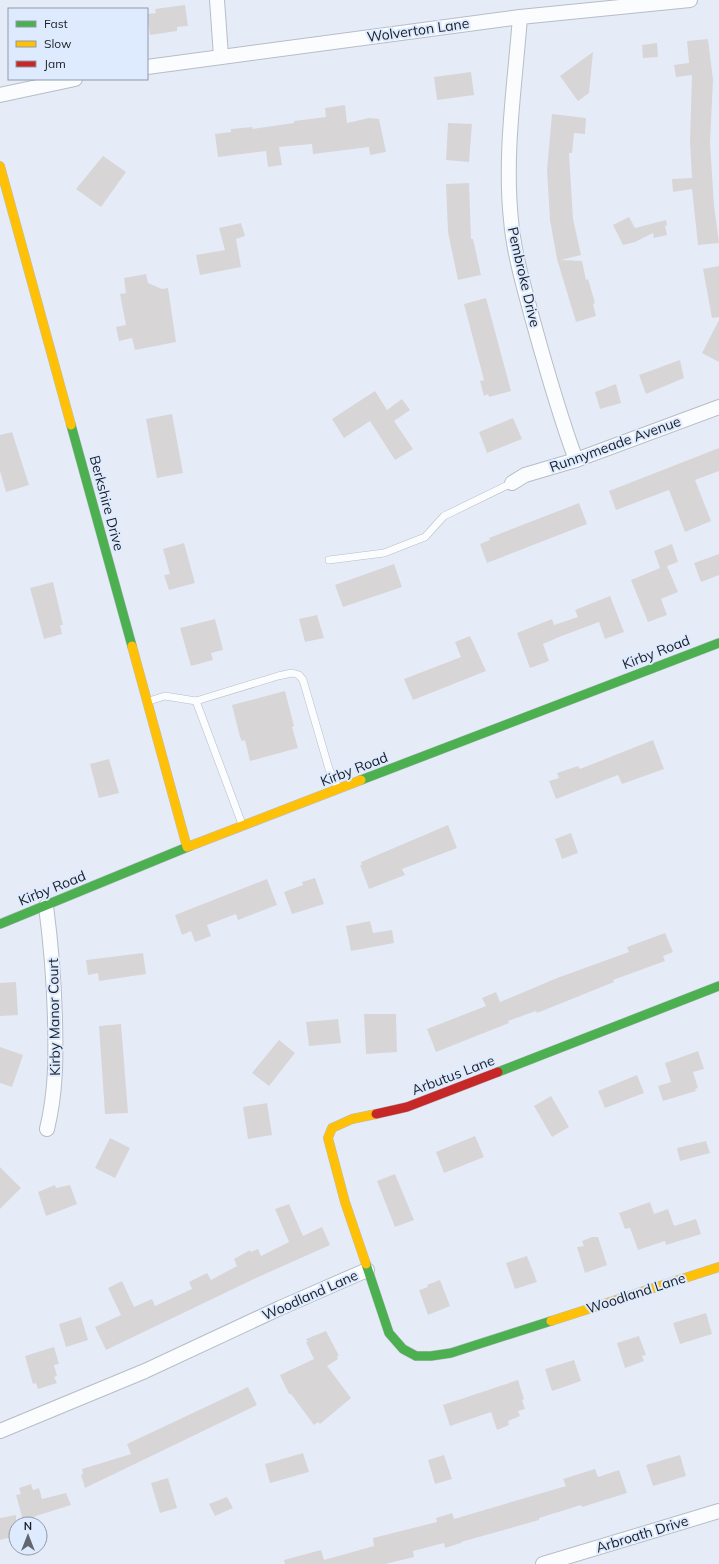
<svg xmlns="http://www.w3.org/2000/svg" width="719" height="1564" viewBox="0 0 719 1564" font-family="Mulish,sans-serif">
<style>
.building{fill:#d8d5d7}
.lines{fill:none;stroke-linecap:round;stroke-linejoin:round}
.lane-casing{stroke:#b7bdc6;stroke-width:8}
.street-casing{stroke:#b7bdc6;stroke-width:16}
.fast-casing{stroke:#b7bdc6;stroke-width:10}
.slow-casing{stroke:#b7bdc6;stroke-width:10}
.jam-casing{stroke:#b7bdc6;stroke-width:10}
.lane{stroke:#fbfcfe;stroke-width:7}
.street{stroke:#fbfcfe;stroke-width:14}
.fast{stroke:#4caf50;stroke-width:9}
.slow{stroke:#ffc107;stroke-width:9}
.jam{stroke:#c62828;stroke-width:9}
.labels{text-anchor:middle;stroke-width:4;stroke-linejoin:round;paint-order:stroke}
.street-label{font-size:14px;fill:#191e27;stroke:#deebff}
</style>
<rect width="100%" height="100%" fill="#e6ecf7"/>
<g class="building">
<path d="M185,5L188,26L177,27V31L150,35L147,14L156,13L155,9Z"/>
<path d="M708,39L713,80L710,143L714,206L719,243L698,245L692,189L673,192L672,179L692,178L690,141L692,75L676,77L674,65L689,63L687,41Z"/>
<path d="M657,43L658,57L643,58L642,45Z"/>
<path d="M593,52L589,93L578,101L560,76Z"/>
<path d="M471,72L474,95L437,100L434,77Z"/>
<path d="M345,105L347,123L369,118L379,119L386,152L370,155L369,147L313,154L312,144L279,147L282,165L268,167L266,151L218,157L215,134L231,132V129L252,127L253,129L294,123V121L326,117L325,108Z"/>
<path d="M552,114L586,118L585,134L574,133L572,153H569L573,219L581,255L561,260L582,261L586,280L588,279L595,303L593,304L596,316L576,322L557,259L550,220L547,170Z"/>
<path d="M448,123L472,124L469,162L446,160Z"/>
<path d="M103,156L126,172L101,207L76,189Z"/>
<path d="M469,183L471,239H473L481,275L458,280L448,232L446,184Z"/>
<path d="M629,217L635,228L666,220L667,225L665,226L667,235L654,238L653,233L635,242L623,245L613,225Z"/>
<path d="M241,223L245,236L236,239L241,267L200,275L196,255L225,250L219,228Z"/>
<path d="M719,266V317L712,318L703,269Z"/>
<path d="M146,274L148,283L162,289L168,288L176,342L135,350L132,338L119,341L116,327L126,325L120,294L126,293L124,278Z"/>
<path d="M486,298L511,391L489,397L488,394L484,396L480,381L484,380L464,304Z"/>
<path d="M719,320V362L702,353Z"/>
<path d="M680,360L684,378L646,394L639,375Z"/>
<path d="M616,384L621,403L600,409L595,392Z"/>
<path d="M375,391L387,410L402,399L410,410L394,421L413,449L395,460L370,421L344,438L332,419Z"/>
<path d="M172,414L183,473L157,478L146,419Z"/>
<path d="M513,418L522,439L487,453L479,432Z"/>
<path d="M12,432L29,485L6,492L0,471V435Z"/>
<path d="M719,448V471L695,480L711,521L685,532L669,490L616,510L609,491Z"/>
<path d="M579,503L587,524L487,563L480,544L490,540L489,538Z"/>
<path d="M184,543L195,583L169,590L164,575L170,574L163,549Z"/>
<path d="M672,544L678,562L667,566L678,592L661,599L667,615L648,622L631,580L660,568L654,551Z"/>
<path d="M719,554V575L701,582L694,563Z"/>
<path d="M394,564L402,587L343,607L335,585Z"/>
<path d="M53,582L63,625H60L62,634L44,639L30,588Z"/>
<path d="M610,596L624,632L605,639L599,622L559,637L543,644L549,661L530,668L517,633L552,619L554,625L578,617L575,610Z"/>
<path d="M317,615L324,638L305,642L299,619Z"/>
<path d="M215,619L223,650L211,653L213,660L191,666L180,628Z"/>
<path d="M470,636L486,671L413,700L404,679L461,657L455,642Z"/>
<path d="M285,691L294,726L292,727L298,748L250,761L245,740L242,741L240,737L232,705Z"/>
<path d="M653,740L664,769L622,784L618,775L556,799L549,781L559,778L557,773L578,766L580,769Z"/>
<path d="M109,759L119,793L99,798L90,764Z"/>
<path d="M448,825L457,848L402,869L405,875L369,889L360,865H362L361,862Z"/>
<path d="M571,833L578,853L562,859L555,839Z"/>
<path d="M315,878L324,904L292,914L284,892L303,885L302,882Z"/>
<path d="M267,879L277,905L238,920L236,914L207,925L211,936L195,942L191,931L182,935L175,915Z"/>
<path d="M370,921L373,933L392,930L394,943L351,951L346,926Z"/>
<path d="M665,933L673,952L663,956L665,961L613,980L614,982L537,1013L536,1011L508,1021L509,1023L436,1052L427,1029L486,1006L482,998L496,992L500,1002L557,978L629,952L627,947Z"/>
<path d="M143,953L146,974L99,981L98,973L88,975L86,960Z"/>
<path d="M16,982L18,1015L0,1016V983Z"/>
<path d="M364,1014H396L397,1052L366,1054Z"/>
<path d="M338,1019L341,1043L309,1046L306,1022Z"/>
<path d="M121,1024L128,1113L105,1114L99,1026Z"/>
<path d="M279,1040L295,1053L269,1086L252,1073Z"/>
<path d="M0,1047L23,1055L12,1087L0,1083Z"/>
<path d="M698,1051L704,1069L693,1072L698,1088L695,1089L696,1091L663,1101L658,1086L671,1082L665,1063Z"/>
<path d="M637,1075L644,1093L605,1108L598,1091Z"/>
<path d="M551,1096L569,1127L552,1137L534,1106Z"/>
<path d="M267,1103L272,1135L248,1139L243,1107Z"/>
<path d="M475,1136L484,1157L444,1173L436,1152Z"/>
<path d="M110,1138L130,1148L115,1178L95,1168Z"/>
<path d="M706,1141L710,1153L680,1161L677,1148Z"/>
<path d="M0,1167L21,1188L0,1209Z"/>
<path d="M395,1174L414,1220L395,1227L377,1181Z"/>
<path d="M55,1185L56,1188L70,1185L77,1204L46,1216L38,1192Z"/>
<path d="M650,1202L654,1214L668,1209L674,1226L696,1219L701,1234L666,1245L665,1241L638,1250L630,1228L625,1229L619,1213Z"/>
<path d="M289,1204L303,1236L322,1227L330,1245L256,1278L106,1350L95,1327L121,1315L108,1288L122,1281L134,1307L152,1299L155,1306L192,1289L189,1282L207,1273L211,1280L237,1266L234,1259L250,1250L251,1252L258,1249L261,1256L289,1242L275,1209Z"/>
<path d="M592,1237H598L607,1265L585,1273L577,1247L584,1246L582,1241Z"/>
<path d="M527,1256L537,1282L515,1289L506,1263Z"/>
<path d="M440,1280L450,1306L428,1315L419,1290L428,1287L427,1285Z"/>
<path d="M706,1313L712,1334L680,1344L673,1323Z"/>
<path d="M81,1317L88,1340L66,1347L59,1324Z"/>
<path d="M326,1331L339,1356H337L338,1359L327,1366L351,1398L320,1424L318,1422L314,1425L291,1394H289L280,1375L314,1359L306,1342H308L306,1339Z"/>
<path d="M639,1336L646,1355L642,1356L644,1361L625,1368L617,1343Z"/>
<path d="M54,1347L59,1364L54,1365L57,1376L54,1377L57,1383L38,1389L36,1383L33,1384L25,1356Z"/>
<path d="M574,1360L581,1381L552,1391L545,1369Z"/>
<path d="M518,1380L524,1399L522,1400L525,1409L518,1411L520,1416L508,1421L509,1425L497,1430L491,1412L450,1426L443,1405Z"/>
<path d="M248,1387L257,1405L85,1488L81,1475L83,1474L82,1469L131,1454L127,1444Z"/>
<path d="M303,1453L309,1472L270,1483L265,1464Z"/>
<path d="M444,1455L452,1479L435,1484L428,1460Z"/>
<path d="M680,1455L686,1476L653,1486L646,1465Z"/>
<path d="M595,1469L598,1477L619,1470L627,1493L582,1507L581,1505L539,1518V1520L461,1542V1543L445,1548L444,1543L413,1551L414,1557L385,1564H285L284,1560L321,1550L324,1560L374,1546L373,1538L437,1522L436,1518L452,1513L454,1519L566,1486L563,1479Z"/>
<path d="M168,1478L177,1508L160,1513L151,1483Z"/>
<path d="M31,1484L33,1490L39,1488L42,1499L66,1493L71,1505L23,1520L16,1495L21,1494L19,1488Z"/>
<path d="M227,1497L233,1508L215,1516L209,1504Z"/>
<path d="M16,1515V1536L0,1540V1518Z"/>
</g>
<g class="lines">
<defs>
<g id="lane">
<path d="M329,560L384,553L425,537L444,516L512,483"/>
<path d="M149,701L165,696L196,701L278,676L292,673L299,675L303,680L329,769L338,787"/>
<path d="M196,701L242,824"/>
</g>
<g id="street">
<path d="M217,0L221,56"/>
<path d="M520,17C515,84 504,153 511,220C514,254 524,287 533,321C546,368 559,414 576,460"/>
<path d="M147,67L520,17L690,0"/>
<path d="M0,95L75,79"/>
<path d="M512,483L525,475L576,460L719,407"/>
<path d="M46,906C51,944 54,981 55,1019C56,1057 56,1092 47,1129"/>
<path d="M0,1431L145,1371L280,1308L367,1270"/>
<path d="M543,1564L719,1511"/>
</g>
<g id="fast">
<path d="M71,425L132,646"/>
<path d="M361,780L719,643"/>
<path d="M0,924L190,846"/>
<path d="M498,1072L719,986"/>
<path d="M366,1264L389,1333L403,1349L416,1356H431L451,1353L551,1321"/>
</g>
<g id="slow">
<path d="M0,166L71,425"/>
<path d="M132,646L187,847"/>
<path d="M190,846L361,780"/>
<path d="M366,1264L345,1202L328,1138L332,1128L352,1119L376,1114"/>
<path d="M551,1321L719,1267"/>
</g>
<path id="jam" d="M376,1114L407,1107L498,1072"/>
</defs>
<use href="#lane" class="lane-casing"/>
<use href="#street" class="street-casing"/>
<use href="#fast" class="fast-casing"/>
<use href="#slow" class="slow-casing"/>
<use href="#jam" class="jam-casing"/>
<use href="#lane" class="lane"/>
<use href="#street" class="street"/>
<use href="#fast" class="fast"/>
<use href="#slow" class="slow"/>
<use href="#jam" class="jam"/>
</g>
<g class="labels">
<g class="street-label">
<text transform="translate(418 30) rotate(-8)" y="5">Wolverton Lane</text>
<text transform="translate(524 277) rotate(77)" y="5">Pembroke Drive</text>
<text transform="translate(615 444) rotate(-20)" y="5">Runnymeade Avenue</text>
<text transform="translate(107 503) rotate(75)" y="5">Berkshire Drive</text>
<text transform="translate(656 652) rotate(-21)" y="5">Kirby Road</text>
<text transform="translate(354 769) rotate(-21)" y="5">Kirby Road</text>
<text transform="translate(52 888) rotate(-22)" y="5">Kirby Road</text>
<text transform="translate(54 1017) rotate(-91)" y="5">Kirby Manor Court</text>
<text transform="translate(453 1075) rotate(-21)" y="5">Arbutus Lane</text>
<text transform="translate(636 1293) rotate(-18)" y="5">Woodland Lane</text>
<text transform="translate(310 1295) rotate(-24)" y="5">Woodland Lane</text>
<text transform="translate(642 1534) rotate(-17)" y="5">Arbroath Drive</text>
</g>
</g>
<rect x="8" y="8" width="140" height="72" fill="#deebff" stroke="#8f99a9"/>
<rect x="16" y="21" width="20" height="6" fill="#4caf50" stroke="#8f99a9"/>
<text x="44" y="28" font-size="12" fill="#191e27">Fast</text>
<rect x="16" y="41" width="20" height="6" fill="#ffc107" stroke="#8f99a9"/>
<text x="44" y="48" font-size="12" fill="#191e27">Slow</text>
<rect x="16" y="61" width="20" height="6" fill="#c62828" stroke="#8f99a9"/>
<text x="44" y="68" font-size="12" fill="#191e27">Jam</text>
<g transform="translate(28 1536)"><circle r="19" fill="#deebff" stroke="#8f99a9"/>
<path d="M0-3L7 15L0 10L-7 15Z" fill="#616670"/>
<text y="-6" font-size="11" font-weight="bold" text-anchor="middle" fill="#191e27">N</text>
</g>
</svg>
